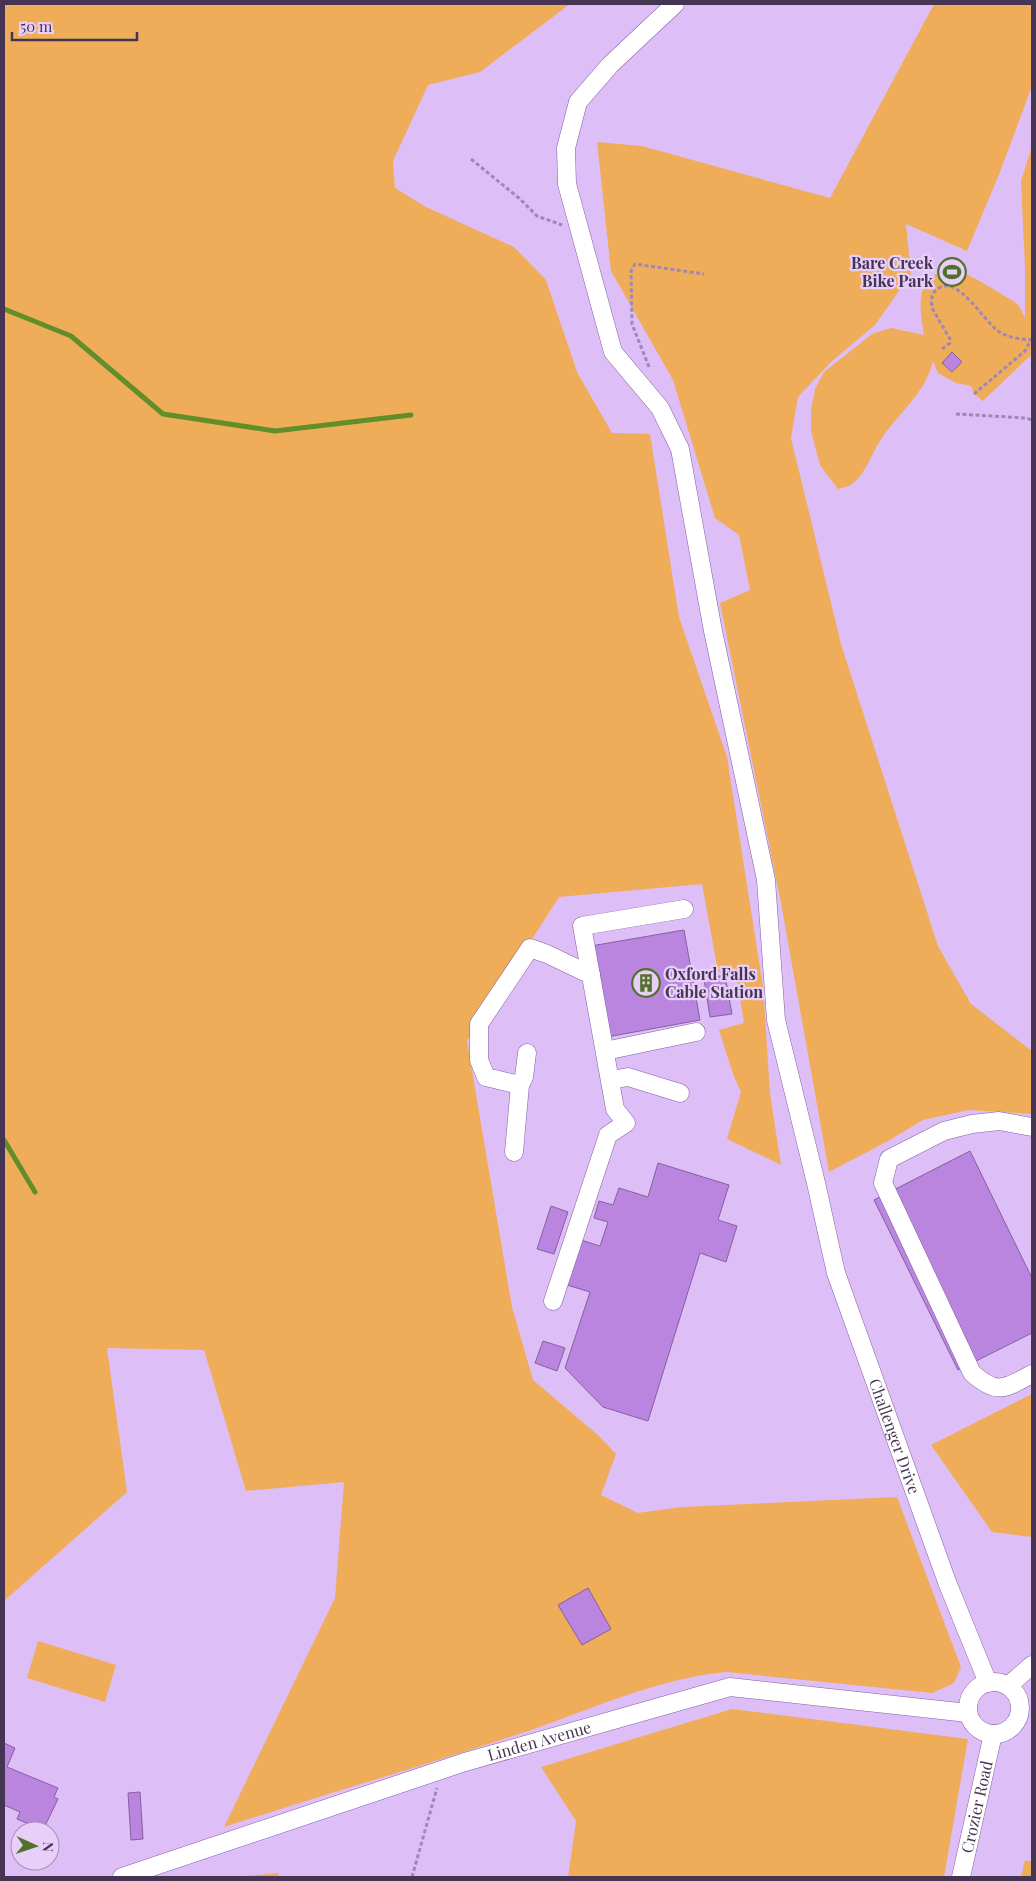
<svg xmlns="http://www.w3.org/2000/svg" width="1036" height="1881" viewBox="0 0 1036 1881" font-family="'Playfair Display',serif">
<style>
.green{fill:#efad5a}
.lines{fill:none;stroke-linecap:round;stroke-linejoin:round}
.stream{stroke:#628e29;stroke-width:5}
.building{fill:#ba85df;stroke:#855fa0}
.minor-casing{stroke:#855fa0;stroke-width:19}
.path{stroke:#a187b5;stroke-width:3;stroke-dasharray:4 2.5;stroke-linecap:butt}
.minor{stroke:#fff;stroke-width:18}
.labels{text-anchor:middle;stroke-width:4.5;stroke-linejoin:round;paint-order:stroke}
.poi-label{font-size:16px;font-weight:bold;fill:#463552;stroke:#e7cffa;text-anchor:end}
.street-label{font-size:16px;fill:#463552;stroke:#e7cffa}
</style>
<rect width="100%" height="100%" fill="#debef7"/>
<g class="green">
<path d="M4,4H570L480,72L428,85L393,161L395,188L426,207L514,247L546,280L577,372L612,433L650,434L679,617L727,757L763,987L770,1093L781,1165L727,1139L741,1092L734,1077L719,1030L744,1023L736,972H718L702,884L559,897L467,1041L512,1307L533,1380L598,1435L616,1454L601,1495L638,1513L681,1507L897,1497L961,1667L954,1683L932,1693L726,1672C660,1678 594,1708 531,1730C429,1764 326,1794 224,1827L335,1598L344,1482L246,1491L204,1350L107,1348L127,1492L4,1601Z"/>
<path d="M934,4H1032V86L1000,172L967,251L906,224L911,274L875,325L831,362L798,397L791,438L841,644L938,946L971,1004L1032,1051V1114L969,1110L923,1120L888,1141L829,1172L781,903L720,603L750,590L739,535L715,518L673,380L611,271L597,142L642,146L830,198Z"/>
<path d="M1032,146V354L983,401L974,394L971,386L956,383L938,373L933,361C925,394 900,411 882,438C871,453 866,476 849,486C846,487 841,488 838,489L820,465L811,431V410L815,389L824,372L872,334L891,328L924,335C921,316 914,284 937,274C944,272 949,270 956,271C972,274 1000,294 1015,302L1019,306L1025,318V268L1021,181Z"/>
<path d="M1032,1394V1537L992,1532L931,1445Z"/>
<path d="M38,1641L116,1665L105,1702L27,1678Z"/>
<path d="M732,1709L968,1739L944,1877H568L576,1821L541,1767Z"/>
<path d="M1025,1860L1032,1862V1877H1021Z"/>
<path d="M279,1873L278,1877H234Z"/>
</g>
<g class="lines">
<g class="stream">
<path d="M4,309L71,336L163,414L275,431L411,415"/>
<path d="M4,1140L35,1192"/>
</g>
</g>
<g class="building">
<path d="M952,352L962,362L952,372L942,363Z"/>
<path d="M684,930L700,1020L607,1037L591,946Z"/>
<path d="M725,975L732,1014L710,1017L704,979Z"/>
<path d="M970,1151L1032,1278V1333L958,1370L874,1200Z"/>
<path d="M658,1163L729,1185L718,1220L737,1226L726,1262L700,1253L648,1421L603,1407L565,1368L590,1292L567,1285L581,1240L600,1246L608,1222L594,1218L599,1201L613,1205L619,1188L648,1197Z"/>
<path d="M551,1206L568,1212L554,1254L537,1249Z"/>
<path d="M543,1341L565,1348L557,1371L535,1363Z"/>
<path d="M588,1588L611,1629L582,1645L558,1605Z"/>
<path d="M4,1743L15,1748L7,1767L58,1788L54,1797L58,1799L43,1830L17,1819L20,1812L4,1805Z"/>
<path d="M140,1792L143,1839L131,1840L128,1793Z"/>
</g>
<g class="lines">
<defs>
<g id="minor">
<path id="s1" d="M675,4L610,65L578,102L566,148L567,184L613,352L660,408L680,449L713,631L766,880L776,1020L816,1183L836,1273L947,1582L988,1683"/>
<path d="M605,1051L696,1032"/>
<path d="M611,1080L628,1077L680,1093"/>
<path d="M520,1085L524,1077L527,1053"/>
<path d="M1032,1127L999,1121L972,1124L944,1131L889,1159L883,1183L972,1373C998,1396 1005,1388 1032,1374"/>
<path d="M514,1152L520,1085L486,1077L479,1060V1024L530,948L547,954L591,975"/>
<path d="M553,1301L608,1135L626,1123L615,1109L582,926L684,909"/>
<circle cx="994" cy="1708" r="26"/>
<path d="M1008,1686L1032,1665"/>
<path id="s2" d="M122,1877L465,1762L730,1687L968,1713"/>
<path id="s3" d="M961,1877L993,1734"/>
</g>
</defs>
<use href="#minor" class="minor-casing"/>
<g class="path">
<path d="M471,159L520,199L537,216L562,225"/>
<path d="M942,349L950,343V339L932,308C931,300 931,292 939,288C959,275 985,324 1001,333C1010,338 1021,339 1031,340"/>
<path d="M649,367L632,324L631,271L635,264L704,274"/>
<path d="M974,394L1025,351L1032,338"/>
<path d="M956,414L1026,418L1032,420"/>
<path d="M412,1877L437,1788"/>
</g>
<use href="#minor" class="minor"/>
</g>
<defs>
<symbol id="stadium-ring" viewBox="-11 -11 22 22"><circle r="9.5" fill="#e7cffa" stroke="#517229" stroke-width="1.5"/><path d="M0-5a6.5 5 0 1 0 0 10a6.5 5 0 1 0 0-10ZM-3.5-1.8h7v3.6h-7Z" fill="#517229"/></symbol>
<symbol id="building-ring" viewBox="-11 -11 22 22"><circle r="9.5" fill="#e7cffa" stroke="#517229" stroke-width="1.5"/><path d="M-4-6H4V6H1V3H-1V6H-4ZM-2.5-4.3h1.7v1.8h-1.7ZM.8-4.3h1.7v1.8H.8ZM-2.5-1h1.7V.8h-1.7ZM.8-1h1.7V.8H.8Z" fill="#517229"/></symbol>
</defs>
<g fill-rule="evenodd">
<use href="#stadium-ring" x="936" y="256" width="32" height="32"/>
<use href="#building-ring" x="630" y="967" width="32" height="32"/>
</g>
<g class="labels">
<g class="poi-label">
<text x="933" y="269">Bare Creek<tspan x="933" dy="18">Bike Park</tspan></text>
<text x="665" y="980" text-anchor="start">Oxford Falls<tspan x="665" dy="18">Cable Station</tspan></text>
</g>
<g class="street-label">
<text dy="6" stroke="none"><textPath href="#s1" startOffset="1528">Challenger Drive</textPath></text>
<text dy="6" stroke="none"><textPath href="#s2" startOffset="439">Linden Avenue</textPath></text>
<text dy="6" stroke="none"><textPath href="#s3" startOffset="72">Crozier Road</textPath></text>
</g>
</g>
<rect width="1036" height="1881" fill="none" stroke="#463552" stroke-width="10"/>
<g transform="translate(35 1846) rotate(93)"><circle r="24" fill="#e7cffa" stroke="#a791b7"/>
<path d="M0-4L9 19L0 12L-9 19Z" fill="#517229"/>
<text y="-8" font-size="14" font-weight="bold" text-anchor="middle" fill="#463552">N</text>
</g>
<path d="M12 32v8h125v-8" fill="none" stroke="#463552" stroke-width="2.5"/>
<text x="20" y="32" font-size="15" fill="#463552" stroke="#e7cffa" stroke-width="4" paint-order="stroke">50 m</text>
</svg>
